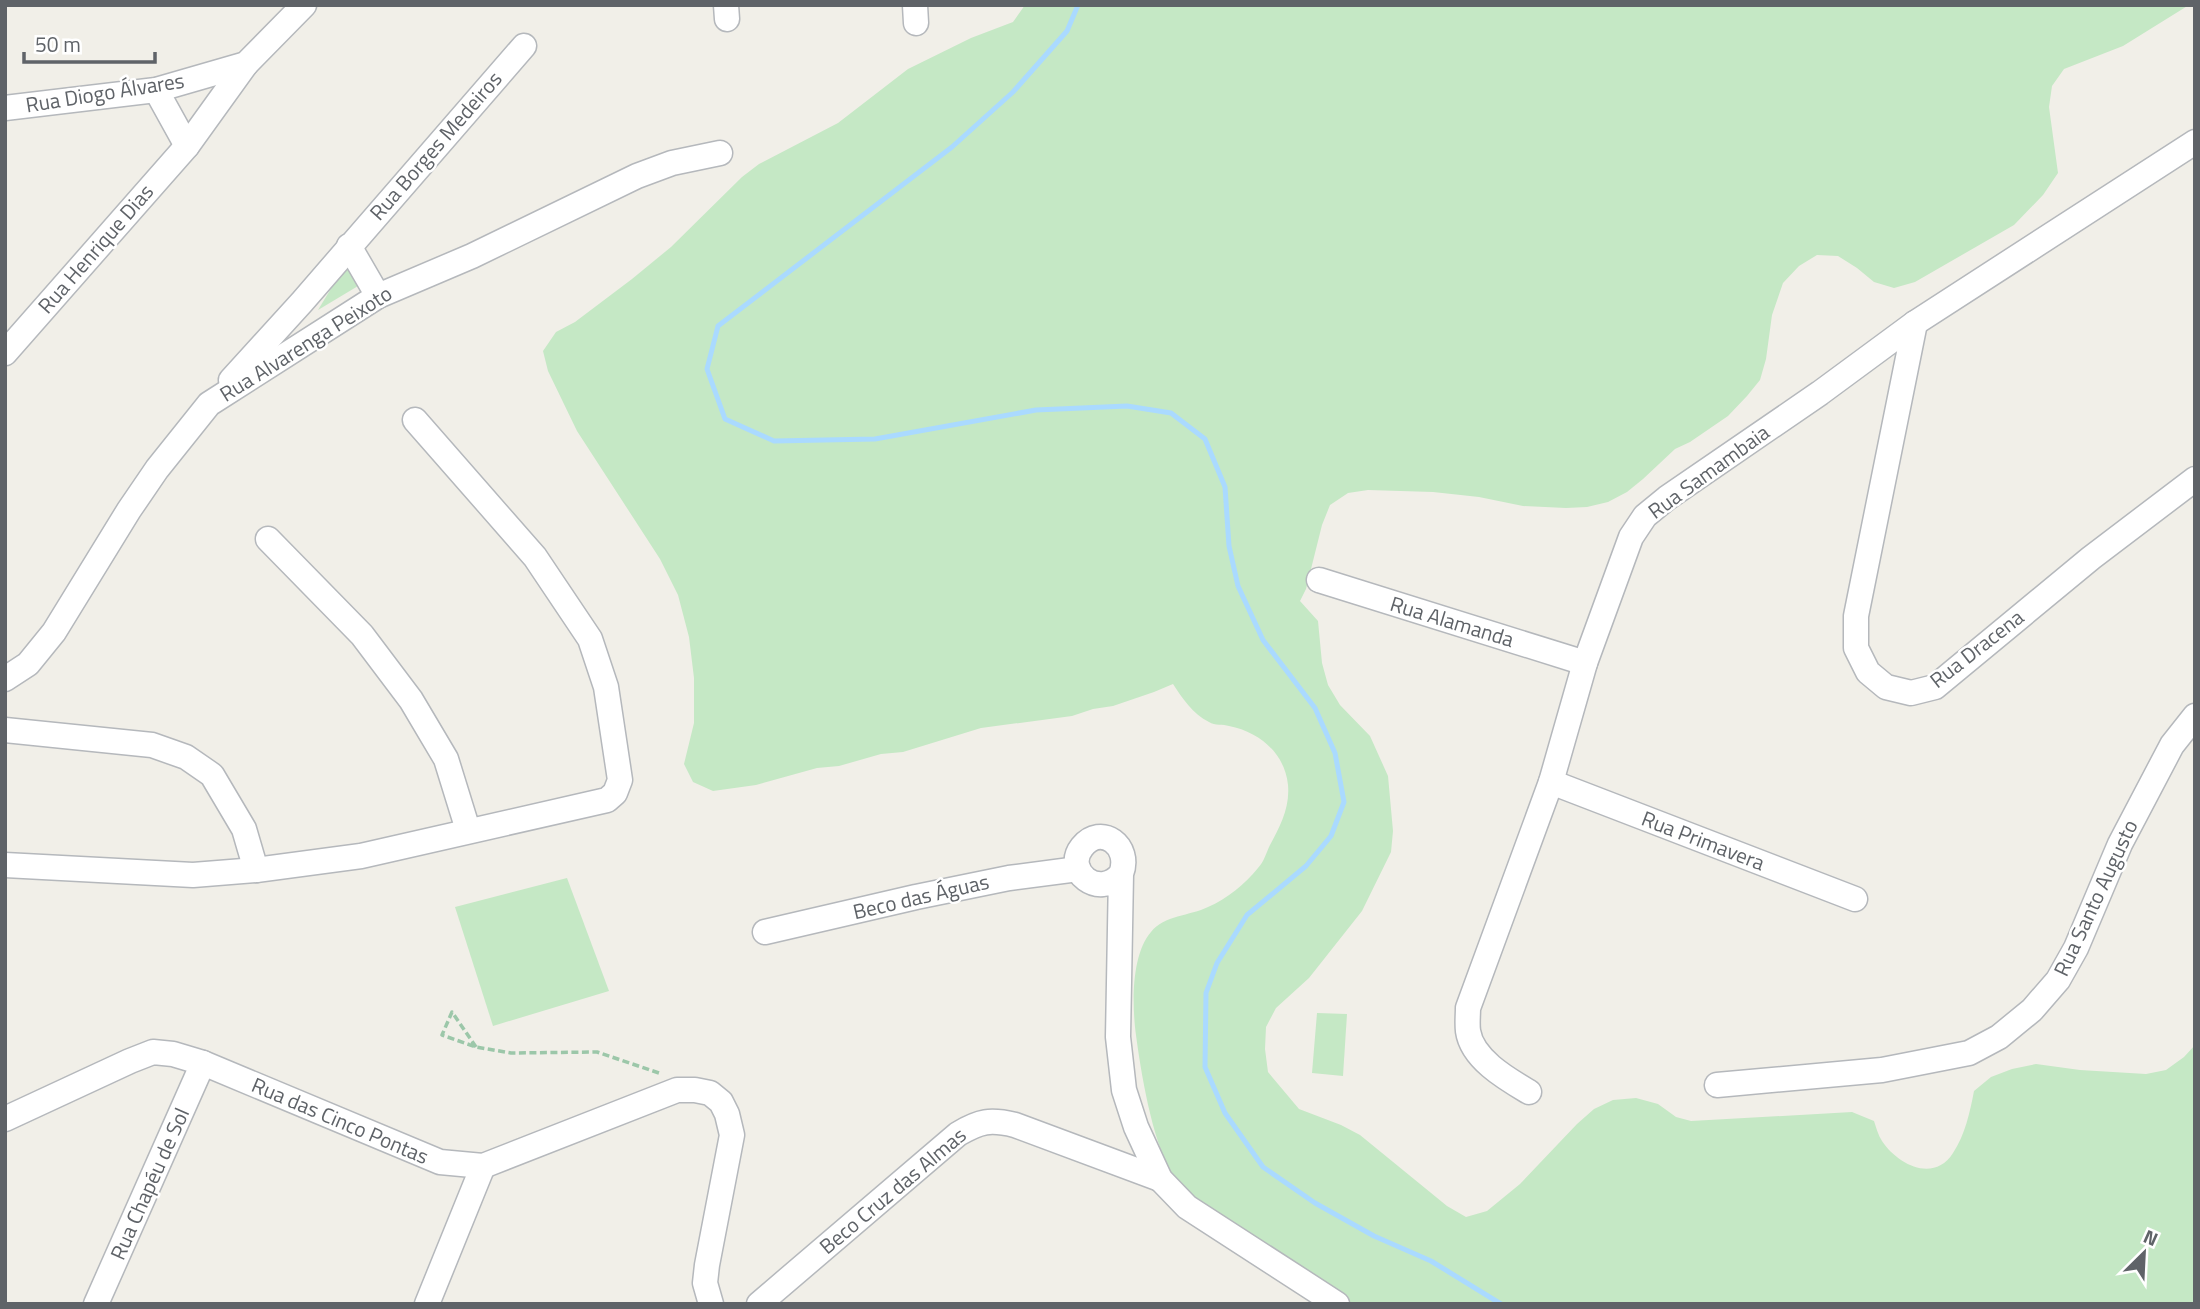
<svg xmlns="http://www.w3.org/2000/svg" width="2200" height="1309" viewBox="0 0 2200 1309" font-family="'Titillium Web',sans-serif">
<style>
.green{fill:#c5e8c5}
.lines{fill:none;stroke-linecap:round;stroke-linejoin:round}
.stream{stroke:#aadaff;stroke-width:5}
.minor-casing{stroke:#b5b8bc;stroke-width:27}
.path{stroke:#9cc7a9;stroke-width:3.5;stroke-dasharray:7 3.5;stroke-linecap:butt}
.minor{stroke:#fff;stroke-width:24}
.labels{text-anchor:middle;stroke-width:5;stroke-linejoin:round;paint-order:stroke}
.street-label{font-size:21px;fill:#5f6368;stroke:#fff}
</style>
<rect width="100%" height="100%" fill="#f1efe8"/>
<g class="green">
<path d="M1025,5H2189L2123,46L2064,69L2052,86L2049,107L2058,173L2043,195L2014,225L1915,282L1894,288L1874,282L1857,268L1838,256L1817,255L1799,266L1783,283L1772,315L1766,359L1760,380L1747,396L1728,416L1690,442L1675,449L1643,479L1627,492L1608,502L1587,507L1566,508L1523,506L1479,497L1433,492L1368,490L1348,493L1330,505L1322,525L1306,589L1300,601L1318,621L1322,663L1328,685L1340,705L1370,736L1388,776L1393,831L1391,852L1362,911L1309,978L1276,1008L1266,1027L1265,1049L1268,1072L1299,1109L1341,1125L1360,1135L1447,1206L1466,1217L1487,1211L1520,1184L1577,1124L1594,1109L1613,1100L1636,1098L1658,1104L1676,1117L1691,1121L1852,1112L1874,1121C1876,1127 1878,1135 1882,1141C1898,1165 1934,1183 1953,1153C1965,1135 1970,1112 1974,1091L1991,1077L2012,1069L2036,1064L2080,1070L2146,1074L2166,1070L2184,1057L2195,1045V1304H1350C1302,1279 1256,1246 1213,1212C1199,1201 1181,1189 1171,1172C1152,1139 1141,1073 1136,1035C1132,1006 1131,955 1151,932C1164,915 1190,916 1208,907C1227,899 1245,884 1258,868C1264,862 1266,853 1270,845C1280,826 1290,808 1288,785C1285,754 1260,732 1229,726C1223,724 1215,726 1209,722C1193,714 1182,698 1173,684L1154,692L1113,706L1093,709L1072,716L981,728L903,752L881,754L839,766L817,768L756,785L713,791L693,782L684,764L694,723V678L689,637L678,595L660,559L577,431L548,371L543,351L556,332L575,322L632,279L671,247L742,177L759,164L838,123L908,69L971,38L1013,22Z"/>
<path d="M346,264L363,283L318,310Z"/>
<path d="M567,878L609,991L493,1026L455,907Z"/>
<path d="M1317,1013L1347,1014L1343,1076L1312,1073Z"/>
</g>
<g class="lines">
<path class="stream" d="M1078,5L1067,31L1013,92L952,147L718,326L707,369L725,419L774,441L875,439L1036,410L1127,406L1171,413L1205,439L1225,487L1229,546L1238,586L1263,640L1315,708L1335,753L1344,802L1331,836L1306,866L1247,915L1217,963L1206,993L1205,1067L1225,1113L1263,1167L1315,1203L1374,1236L1431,1261L1501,1304"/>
<defs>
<g id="minor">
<path d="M726,5L727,19"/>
<path d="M915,5L916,23"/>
<path d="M156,90L187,146"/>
<path d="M5,108L156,90L246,64L304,5"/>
<path d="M349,246L378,296"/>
<path d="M1915,323L1856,616V648L1868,672L1886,687L1911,693L1935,687L2091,558L2195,479"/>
<path d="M5,353L187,146L246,64"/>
<path d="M231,380L302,302L524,46"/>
<path d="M268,539L362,635L411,700L446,759L468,830"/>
<path d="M1319,580L1585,663"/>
<path d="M5,679L28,664L54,632L129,510L157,469L209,404L378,296L472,256L637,176L672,163L720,153"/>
<path d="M5,730L152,745L186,757L212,775L244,829L256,870"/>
<path d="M1551,782L1855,899"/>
<path d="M5,865L193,875L256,870L361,856L607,800L615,793L620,780L606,687L590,639L535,557L415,420"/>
<path d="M1121,874C1099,900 1063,871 1082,847C1101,823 1132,846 1121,874L1118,1037L1124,1090L1136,1127L1160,1179L1187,1207L1337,1304"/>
<path d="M765,932L916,897L1009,878L1078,869"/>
<path d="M1717,1085L1882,1070L1969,1053L1999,1037L2032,1010L2058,980L2076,948L2120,844L2172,745L2195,716"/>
<path d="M1529,1092C1507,1079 1472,1059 1468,1031C1467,1023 1468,1015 1468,1008L1551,782L1585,663L1631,537L1645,516L1667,498L1820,393L1915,323L2195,142"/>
<path d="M5,1119L130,1061L153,1052L173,1054L203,1063L440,1162L483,1166L677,1090H695L710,1093L721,1102L727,1114L732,1135L707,1265L705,1283L711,1304"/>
<path d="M96,1304L203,1063"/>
<path d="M427,1304L483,1166"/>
<path d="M759,1304L958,1134C980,1121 990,1119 1015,1125L1160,1179"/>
</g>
</defs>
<use href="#minor" class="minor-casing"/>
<path class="path" d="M476,1047L452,1012L442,1035L476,1047L511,1053L597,1052L662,1074"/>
<use href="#minor" class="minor"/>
</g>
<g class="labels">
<g class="street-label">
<text transform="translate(105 93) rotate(-9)" y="7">Rua Diogo Álvares</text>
<text transform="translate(436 146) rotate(-49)" y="7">Rua Borges Medeiros</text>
<text transform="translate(96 249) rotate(-49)" y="7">Rua Henrique Dias</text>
<text transform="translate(306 344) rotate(-32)" y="7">Rua Alvarenga Peixoto</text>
<text transform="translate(1709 472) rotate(-36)" y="7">Rua Samambaia</text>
<text transform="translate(1452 622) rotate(17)" y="7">Rua Alamanda</text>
<text transform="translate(1977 649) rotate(-38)" y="7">Rua Dracena</text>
<text transform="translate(1703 841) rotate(21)" y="7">Rua Primavera</text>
<text transform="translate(921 897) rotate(-13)" y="7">Beco das Águas</text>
<text transform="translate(2096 898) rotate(-65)" y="7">Rua Santo Augusto</text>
<text transform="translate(340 1121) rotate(23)" y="7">Rua das Cinco Pontas</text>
<text transform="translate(150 1184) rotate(-66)" y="7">Rua Chapéu de Sol</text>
<text transform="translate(893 1191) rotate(-40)" y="7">Beco Cruz das Almas</text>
</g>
</g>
<rect width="2200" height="1309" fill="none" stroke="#5f6368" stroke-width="14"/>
<g transform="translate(2144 1253) rotate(24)" stroke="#ffffff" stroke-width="5" paint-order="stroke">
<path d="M0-5L12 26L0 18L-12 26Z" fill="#5f6368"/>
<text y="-10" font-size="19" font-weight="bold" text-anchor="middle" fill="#5f6368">N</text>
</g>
<path d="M24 52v10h131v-10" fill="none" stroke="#5f6368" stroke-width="3.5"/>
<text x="35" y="52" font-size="21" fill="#5f6368" stroke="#ffffff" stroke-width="5" paint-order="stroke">50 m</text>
</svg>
